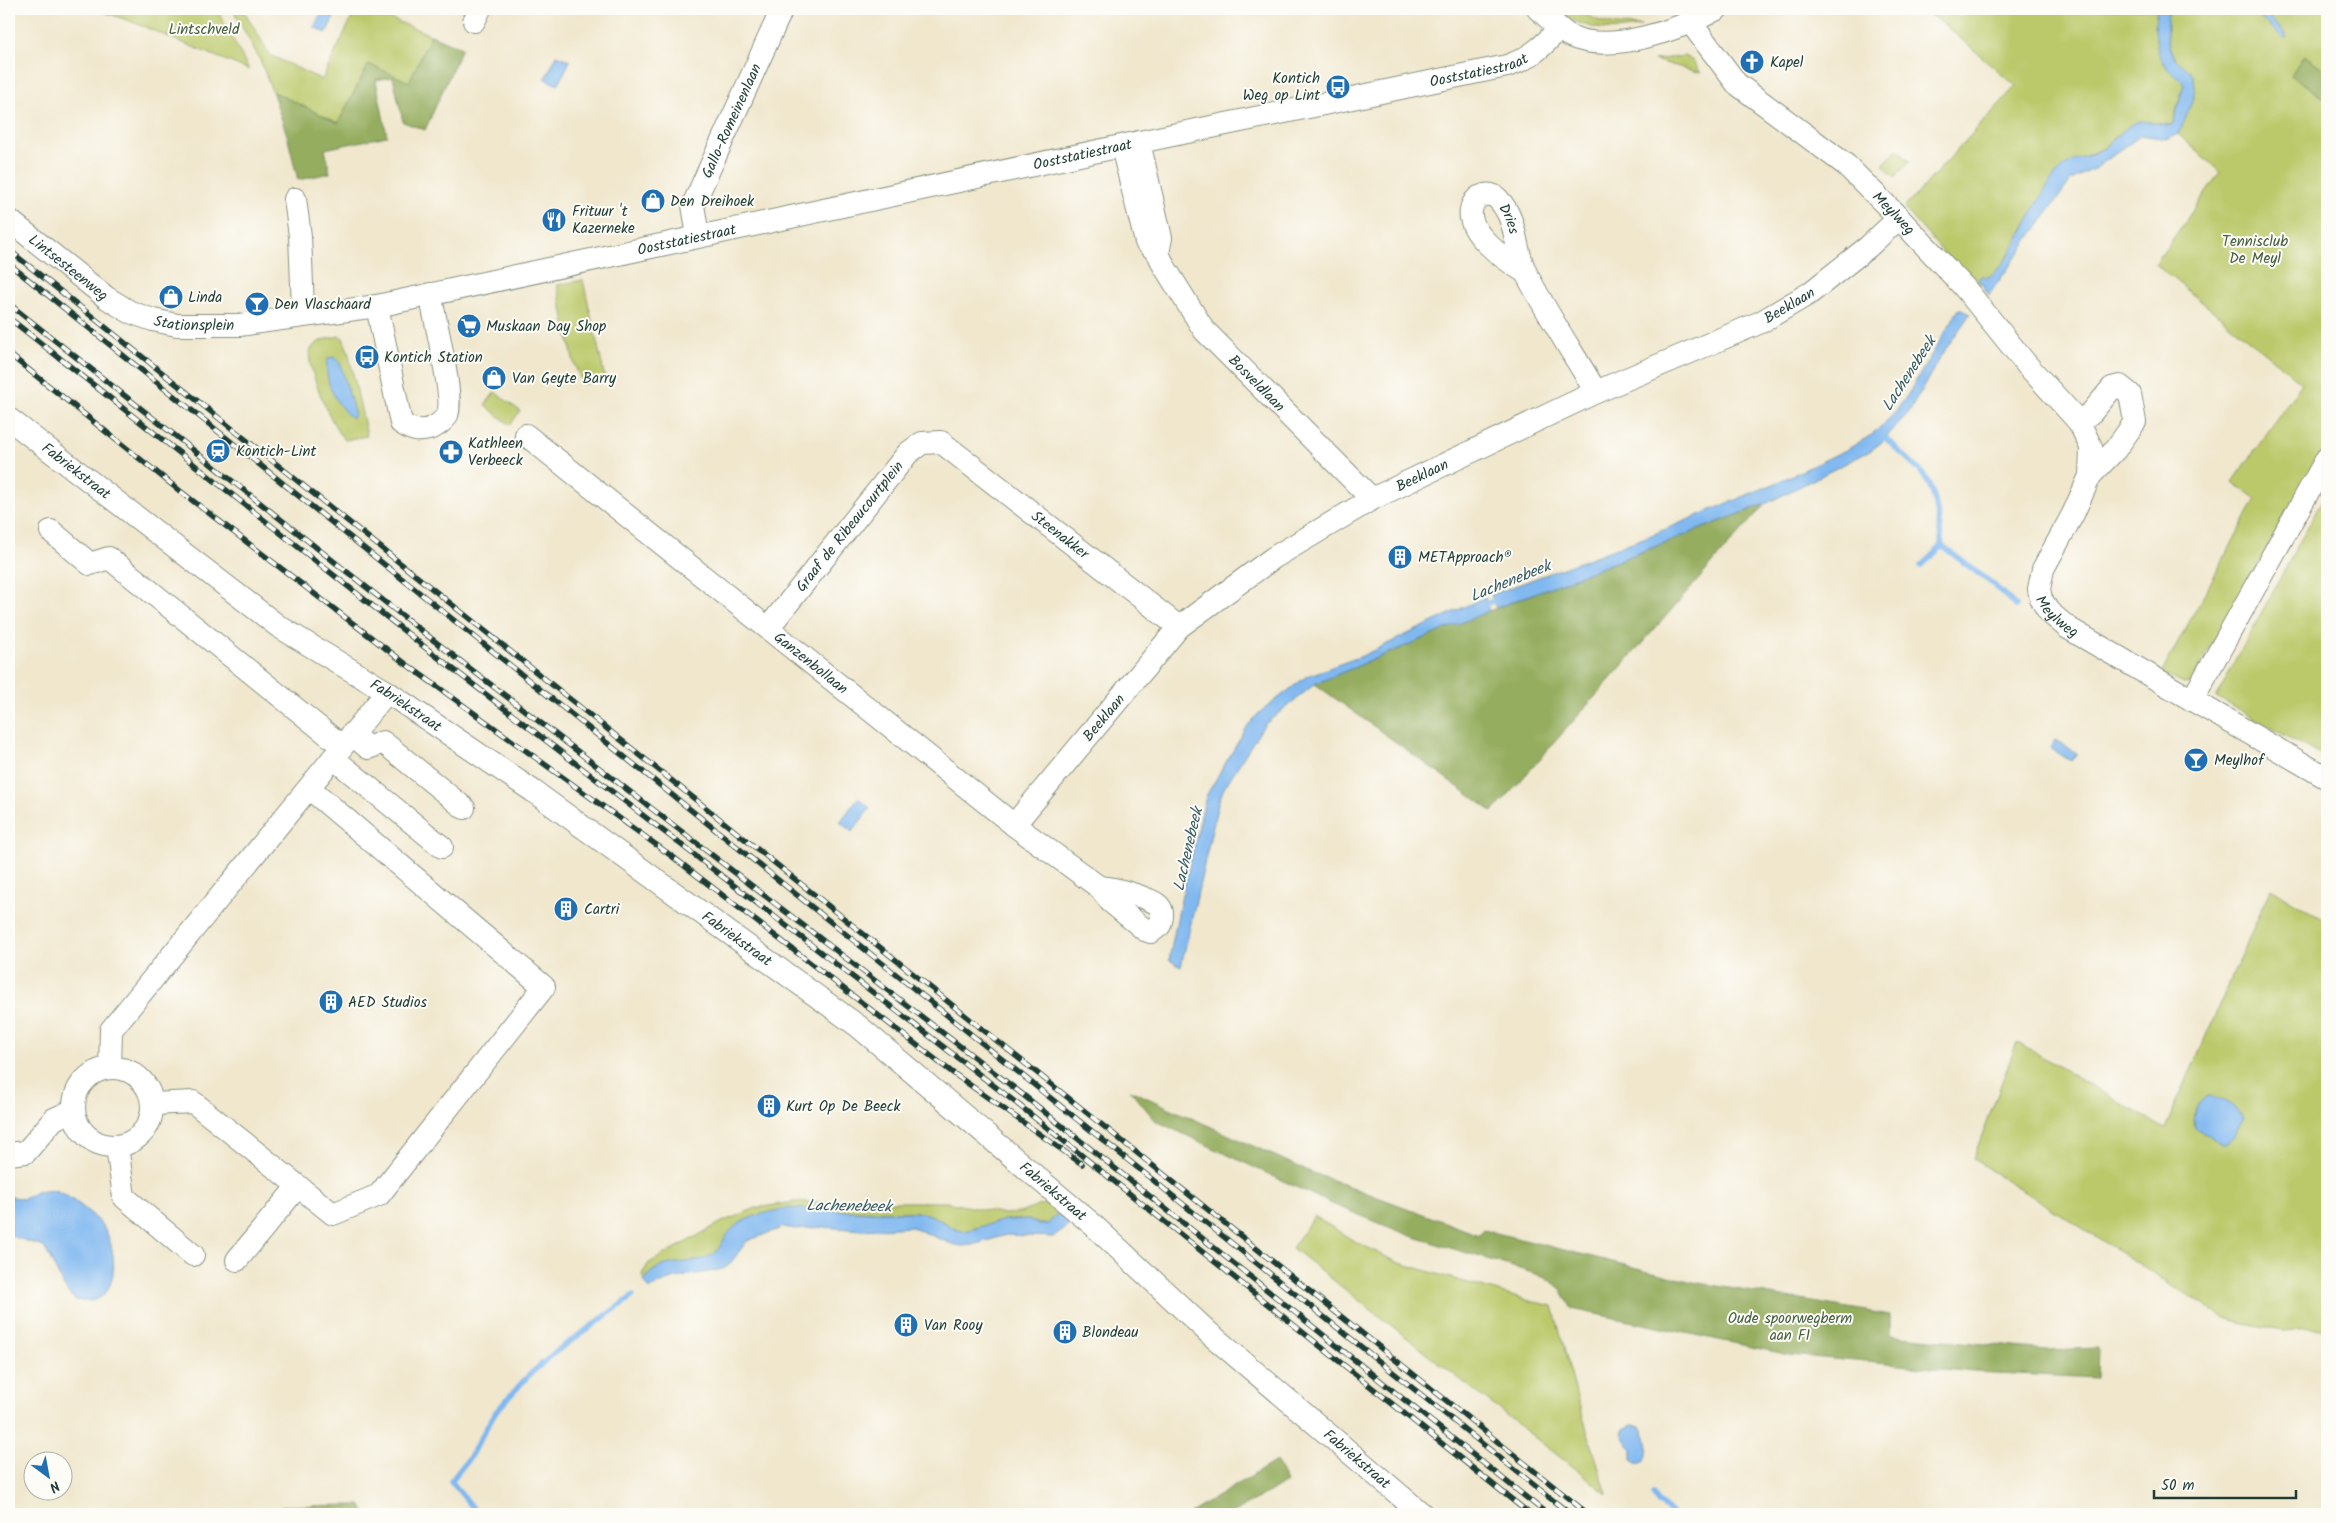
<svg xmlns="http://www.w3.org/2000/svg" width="2336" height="1523" viewBox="0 0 2336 1523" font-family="Kalam,sans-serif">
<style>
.green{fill:#bcc96b;stroke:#6e8350}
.forest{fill:#95ad5f;stroke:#5a754a}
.water{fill:#80b8f0;stroke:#507a92}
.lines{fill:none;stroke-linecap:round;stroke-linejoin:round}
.stream{stroke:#80b8f0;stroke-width:5.5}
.minor-casing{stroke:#889280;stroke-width:24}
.minor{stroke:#fff;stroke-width:22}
.rail-casing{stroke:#1f3d34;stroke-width:5.5}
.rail{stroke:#fdfcf7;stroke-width:4;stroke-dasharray:11;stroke-linecap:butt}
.labels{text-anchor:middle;stroke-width:4;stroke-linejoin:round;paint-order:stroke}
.park-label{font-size:15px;fill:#466042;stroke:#fdfcf7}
.poi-label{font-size:15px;fill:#1f3d34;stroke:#fdfcf7;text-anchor:start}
.street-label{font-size:15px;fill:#1f3d34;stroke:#fdfcf7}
.water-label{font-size:16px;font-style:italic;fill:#375c63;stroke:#fdfcf7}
</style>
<rect width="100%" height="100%" fill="#fdfcf7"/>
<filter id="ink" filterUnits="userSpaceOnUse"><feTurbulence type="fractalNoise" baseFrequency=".02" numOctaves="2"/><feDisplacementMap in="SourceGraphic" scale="10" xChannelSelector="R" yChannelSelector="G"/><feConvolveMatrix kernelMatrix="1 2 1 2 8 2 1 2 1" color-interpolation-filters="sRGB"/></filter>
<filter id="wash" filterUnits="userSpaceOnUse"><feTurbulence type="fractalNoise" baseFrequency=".0096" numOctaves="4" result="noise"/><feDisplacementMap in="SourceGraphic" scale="20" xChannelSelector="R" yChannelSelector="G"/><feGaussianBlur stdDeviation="1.12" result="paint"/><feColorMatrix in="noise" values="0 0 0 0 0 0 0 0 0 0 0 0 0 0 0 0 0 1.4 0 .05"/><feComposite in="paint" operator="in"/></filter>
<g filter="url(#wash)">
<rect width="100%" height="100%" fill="#f0e7cd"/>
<g class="green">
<path d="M94,9H217L249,70L130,21Z"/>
<path d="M243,9L270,55L322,80L356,9H367L431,35L409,82L368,65L338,123L272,91L260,60L233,10Z"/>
<path d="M1556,9H1573L1600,21L1616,25L1641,26C1609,34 1581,28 1555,10Z"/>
<path d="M1922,9H2157C2153,27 2156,56 2169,70C2174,75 2181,78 2184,84L2172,125L2140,121L2115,137L2106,147L2080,158L2054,177L2002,265C1994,274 1984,280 1975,288L1904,208L2016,86L1946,26Z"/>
<path d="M2169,9H2250L2285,38L2286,34L2259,9H2327V71L2304,55L2291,75L2327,100V445L2190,683L2184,684L2161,674L2256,499L2233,482L2302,383L2155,264L2220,172L2178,134L2194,93C2197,66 2186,74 2175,58C2166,44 2165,25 2169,9Z"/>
<path d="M1684,56L1693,61L1701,73L1654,60Z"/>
<path d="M1897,149L1910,161L1895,177L1883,165Z"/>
<path d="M583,280L605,378L583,384L574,364L557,285Z"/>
<path d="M339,336L343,338L348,351L367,436L345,440C334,432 305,364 310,352C314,340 328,339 339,336Z"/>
<path d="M495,392L520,411L510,425L485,405Z"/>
<path d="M2327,491V759L2216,697Z"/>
<path d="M2271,888L2327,922V1328L2284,1331L2226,1319L1973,1159L2017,1042L2165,1129Z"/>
<path d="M794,1202H946L1004,1214L1020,1213L1046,1203L1057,1214L1048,1224H1039L1028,1219L1005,1220L965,1231L957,1230L931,1215L916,1212L816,1210L727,1235C723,1241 720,1249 714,1254C693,1269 658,1255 644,1282L642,1274L649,1263L722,1222L756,1208Z"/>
<path d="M1314,1216L1354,1241L1397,1262L1525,1300L1553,1306L1578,1401L1607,1494L1292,1248Z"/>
</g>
<g class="forest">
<path d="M431,35L462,48L425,130L403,122L393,77L376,80L387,136L325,149L330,173L298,180L287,135L272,91L338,123L369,64L409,82Z"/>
<path d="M2304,55L2327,71V100L2291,75Z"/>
<path d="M1765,504L1493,812L1315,684L1489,611Z"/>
<path d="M1130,1090L1308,1171L1479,1235L1484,1230L1693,1282L1890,1315V1335L2046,1350L2098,1348L2097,1378L1975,1372L1790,1355L1572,1309L1561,1289L1546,1277L1411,1236L1332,1204L1156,1121Z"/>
<path d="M1276,1461L1287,1482L1230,1514H1189Z"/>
<path d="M360,1505L367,1514H279L281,1506Z"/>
</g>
<g class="water">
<path d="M323,9H338L326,33L314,27Z"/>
<path d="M2157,9H2169C2165,25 2165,52 2180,63C2186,68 2192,71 2194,80C2198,93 2184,123 2178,134L2167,139L2141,135L2096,168L2071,180L1989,295L1978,279L1982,275L1987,278C2023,253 2030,201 2060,170C2072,158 2090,157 2104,148C2115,140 2124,127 2137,122C2148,119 2160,127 2172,125L2174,121L2184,84C2181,78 2174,75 2169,70C2155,55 2153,28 2157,9Z"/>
<path d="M2250,9H2259L2284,32L2287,38L2282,37Z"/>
<path d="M557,55L570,61L558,85L545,79Z"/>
<path d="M1959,309L1970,314L1941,356L1909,412L1882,442L1870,451L1765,504L1496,608L1491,595L1654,534L1776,483L1848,449L1873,434L1894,414L1907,396Z"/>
<path d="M334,357L340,363L355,415L352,418C336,407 322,377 328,358Z"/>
<path d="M1485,597L1489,611L1315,684L1264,725L1224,788L1218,803L1181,967L1169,960L1180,904L1206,796L1247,727L1259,713L1307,676L1362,656Z"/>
<path d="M2055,740L2077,753L2071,761L2050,748Z"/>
<path d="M858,798L870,808L852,832L840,822Z"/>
<path d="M2208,1096C2220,1097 2242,1107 2243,1120C2237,1130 2234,1141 2223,1145L2195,1128C2192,1115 2197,1104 2208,1096Z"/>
<path d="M55,1190C69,1196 95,1214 103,1227C117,1246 121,1297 90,1301C84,1301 77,1302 72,1297C61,1286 53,1261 44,1247L9,1235V1196L23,1199L36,1192Z"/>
<path d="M786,1208L871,1212H916L931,1215L957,1230L965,1231L1005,1220L1028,1219L1039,1224H1048L1057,1214L1071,1220L1066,1228L1054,1237L1006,1235L973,1245L961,1246L952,1244L912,1227L862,1230L824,1227L795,1229L784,1227L747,1241L729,1265L723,1269C699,1275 670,1275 650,1289L644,1282C657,1256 688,1267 710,1256C719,1252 721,1243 727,1235C740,1216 765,1214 786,1208Z"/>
<path d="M1632,1425L1640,1426C1648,1436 1650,1449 1645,1461L1639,1464L1632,1460V1450L1622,1434L1624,1429Z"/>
</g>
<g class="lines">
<g class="stream">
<path d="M1882,434C1893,448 1909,458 1921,472C1938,491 1938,522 1942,546L1994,585L2016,606"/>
<path d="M1921,566L1942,546"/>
<path d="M1481,606L1500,598"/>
<path d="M1653,1494L1660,1504L1672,1514"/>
<path d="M478,1514L451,1481L470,1457L494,1414L528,1376L554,1353L633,1296"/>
</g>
</g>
</g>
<g filter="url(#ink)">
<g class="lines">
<defs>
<g id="minor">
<path d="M1538,9C1549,17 1558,30 1570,36C1610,55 1681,29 1717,9"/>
<path d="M474,21L480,9"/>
<path id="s1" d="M1691,23L1737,84L1846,165L1899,218L1964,287L2027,365L2079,422L2091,447L2090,476L2073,514L2043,569L2039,589L2041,599L2049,612L2068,628L2327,778"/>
<path d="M1139,142L1161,238L1158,253"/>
<path id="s2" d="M1122,147L1146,242L1158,253L1164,266L1204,330L1372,499"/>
<path d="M295,199L300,236L303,308"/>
<path id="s3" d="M9,220L107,298L130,312L153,320L177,325H239L377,306L1163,137L1507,66C1529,59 1544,46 1559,28"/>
<path id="s4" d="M698,236L693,205L782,9"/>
<path id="s5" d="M1525,272C1507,261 1460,230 1473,204C1477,195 1490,191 1498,199C1518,220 1514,249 1526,273C1547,314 1573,353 1596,392"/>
<path d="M377,306L401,423C411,430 418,432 429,429C436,427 444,421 447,415C455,402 434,314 430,294"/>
<path id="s6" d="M9,419L278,626L387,692L533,791L858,1026L1092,1224L1209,1333L1422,1514"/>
<path d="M2079,422L2092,412L2112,388L2120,386L2130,394L2135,422L2115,450L2090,476"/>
<path id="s7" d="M526,435L1014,825L1099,887L1111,902L1145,930L1151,932L1160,925C1162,918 1164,912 1159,906C1152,898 1111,887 1099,887"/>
<path d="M51,531L90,564L109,558L342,746"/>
<path id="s8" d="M769,627L908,453L922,443L941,442L1179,627"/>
<path d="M2192,700L2327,458"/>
<path d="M352,734L368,748L383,742L464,808"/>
<path d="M333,758L442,847"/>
<path id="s9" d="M1014,825L1179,627L1273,558L1372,499L1596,392L1761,322L1810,293L1868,247L1899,218"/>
<path d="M110,1068L111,1030L387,692"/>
<circle cx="113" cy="1107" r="39"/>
<path d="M152,1104L193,1102L333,1214L379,1195L544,987L309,788"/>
<path d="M117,1146L124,1197L193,1255"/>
<path d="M9,1154L26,1152L54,1119L74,1110"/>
<path d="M237,1260L298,1186"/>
</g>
</defs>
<use href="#minor" class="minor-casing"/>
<use href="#minor" class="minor"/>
<defs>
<g id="rail">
<path d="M9,250L1588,1514"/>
<path d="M9,264L1570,1514"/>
<path d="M9,304L428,636L1022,1094L1547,1514"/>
<path d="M9,318L422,645L1015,1102L1530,1514"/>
<path d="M9,354L180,491L406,664L673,857L953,1073L1082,1164"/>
</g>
</defs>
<use href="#rail" class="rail-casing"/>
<use href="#rail" class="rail"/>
</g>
</g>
<defs>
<symbol id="church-disc" viewBox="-11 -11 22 22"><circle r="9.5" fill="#1f6fb2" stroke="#fdfcf7"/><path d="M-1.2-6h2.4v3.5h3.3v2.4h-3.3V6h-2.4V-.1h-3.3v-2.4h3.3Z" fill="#fff"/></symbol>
<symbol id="bus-disc" viewBox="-11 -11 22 22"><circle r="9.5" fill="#1f6fb2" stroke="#fdfcf7"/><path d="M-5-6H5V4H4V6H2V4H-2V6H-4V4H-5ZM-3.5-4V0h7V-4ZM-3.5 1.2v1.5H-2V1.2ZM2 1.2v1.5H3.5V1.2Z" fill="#fff"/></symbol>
<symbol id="shop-disc" viewBox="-11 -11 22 22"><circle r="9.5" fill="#1f6fb2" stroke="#fdfcf7"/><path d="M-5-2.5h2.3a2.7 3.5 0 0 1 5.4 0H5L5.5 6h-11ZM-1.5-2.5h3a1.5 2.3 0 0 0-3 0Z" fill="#fff"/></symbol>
<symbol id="restaurant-disc" viewBox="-11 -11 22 22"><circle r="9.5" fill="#1f6fb2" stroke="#fdfcf7"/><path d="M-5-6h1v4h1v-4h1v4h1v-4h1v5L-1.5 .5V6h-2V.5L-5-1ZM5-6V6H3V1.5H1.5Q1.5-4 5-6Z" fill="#fff"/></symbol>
<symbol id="bar-disc" viewBox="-11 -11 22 22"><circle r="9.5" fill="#1f6fb2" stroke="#fdfcf7"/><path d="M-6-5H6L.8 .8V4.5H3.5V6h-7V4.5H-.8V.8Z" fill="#fff"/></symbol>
<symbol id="supermarket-disc" viewBox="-11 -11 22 22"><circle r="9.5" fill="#1f6fb2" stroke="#fdfcf7"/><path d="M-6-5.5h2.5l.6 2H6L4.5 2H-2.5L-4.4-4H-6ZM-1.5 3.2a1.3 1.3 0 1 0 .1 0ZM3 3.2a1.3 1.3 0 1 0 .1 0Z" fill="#fff"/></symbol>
<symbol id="station-disc" viewBox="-11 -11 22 22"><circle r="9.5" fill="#1f6fb2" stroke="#fdfcf7"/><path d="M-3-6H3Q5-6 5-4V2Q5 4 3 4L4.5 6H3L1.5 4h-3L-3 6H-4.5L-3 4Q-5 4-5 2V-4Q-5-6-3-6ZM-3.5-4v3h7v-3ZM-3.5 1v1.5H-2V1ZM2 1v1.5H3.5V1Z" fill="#fff"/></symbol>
<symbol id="pharmacy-disc" viewBox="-11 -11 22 22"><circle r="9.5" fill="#1f6fb2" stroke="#fdfcf7"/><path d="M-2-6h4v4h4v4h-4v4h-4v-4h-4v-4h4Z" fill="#fff"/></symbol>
<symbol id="building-disc" viewBox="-11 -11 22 22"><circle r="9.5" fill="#1f6fb2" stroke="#fdfcf7"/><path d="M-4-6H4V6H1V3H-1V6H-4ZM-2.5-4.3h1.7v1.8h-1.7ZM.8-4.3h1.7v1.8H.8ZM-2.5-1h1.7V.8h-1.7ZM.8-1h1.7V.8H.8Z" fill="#fff"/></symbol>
</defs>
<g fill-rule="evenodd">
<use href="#church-disc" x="1738" y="48" width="28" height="28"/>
<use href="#bus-disc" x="1324" y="73" width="28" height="28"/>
<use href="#shop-disc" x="639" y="187" width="28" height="28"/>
<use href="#restaurant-disc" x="540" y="206" width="28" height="28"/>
<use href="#shop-disc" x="157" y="283" width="28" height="28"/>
<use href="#bar-disc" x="243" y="290" width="28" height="28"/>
<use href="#supermarket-disc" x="455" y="312" width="28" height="28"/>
<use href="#bus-disc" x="353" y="343" width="28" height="28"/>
<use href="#shop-disc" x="480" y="364" width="28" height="28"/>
<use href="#station-disc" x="204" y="437" width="28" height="28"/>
<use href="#pharmacy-disc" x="437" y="438" width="28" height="28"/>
<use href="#building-disc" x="1386" y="543" width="28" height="28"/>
<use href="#bar-disc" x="2182" y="746" width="28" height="28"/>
<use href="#building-disc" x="552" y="895" width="28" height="28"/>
<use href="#building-disc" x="317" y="988" width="28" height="28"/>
<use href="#building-disc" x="755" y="1092" width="28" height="28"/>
<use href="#building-disc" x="892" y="1311" width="28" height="28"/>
<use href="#building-disc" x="1051" y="1318" width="28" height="28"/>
</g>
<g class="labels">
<g class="park-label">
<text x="204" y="34">Lintschveld</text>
<text x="2255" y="246">Tennisclub<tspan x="2255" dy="17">De Meyl</tspan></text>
<text x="1790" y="1323">Oude spoorwegberm<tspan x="1790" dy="17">aan F1</tspan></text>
</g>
<g class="poi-label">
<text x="1770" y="67">Kapel</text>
<text x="1320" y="83" text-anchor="end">Kontich<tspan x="1320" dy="17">Weg op Lint</tspan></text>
<text x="670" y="206">Den Dreihoek</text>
<text x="572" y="216">Frituur 't<tspan x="572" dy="17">Kazerneke</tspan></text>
<text x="188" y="302">Linda</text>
<text x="274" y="309">Den Vlaschaard</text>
<text x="486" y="331">Muskaan Day Shop</text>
<text x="384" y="362">Kontich Station</text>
<text x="512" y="383">Van Geyte Barry</text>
<text x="468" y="448">Kathleen<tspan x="468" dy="17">Verbeeck</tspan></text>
<text x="236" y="456">Kontich-Lint</text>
<text x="1418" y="562">METApproach®</text>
<text x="2214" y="765">Meylhof</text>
<text x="584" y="914">Cartri</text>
<text x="348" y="1007">AED Studios</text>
<text x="786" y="1111">Kurt Op De Beeck</text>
<text x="924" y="1330">Van Rooy</text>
<text x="1082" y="1337">Blondeau</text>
</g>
<g class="street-label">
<text dy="5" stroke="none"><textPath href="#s3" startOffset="1529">Ooststatiestraat</textPath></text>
<text dy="5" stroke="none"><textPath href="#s4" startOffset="124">Gallo-Romeinenlaan</textPath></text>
<text dy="5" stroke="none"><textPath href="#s3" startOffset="1124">Ooststatiestraat</textPath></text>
<text dy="5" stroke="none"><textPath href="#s1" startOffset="280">Meylweg</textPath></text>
<text dy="5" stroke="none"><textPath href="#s5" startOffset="145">Dries</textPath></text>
<text dy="5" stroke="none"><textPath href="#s3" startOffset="719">Ooststatiestraat</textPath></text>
<text dy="5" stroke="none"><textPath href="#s3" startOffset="76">Lintsesteenweg</textPath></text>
<text dy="5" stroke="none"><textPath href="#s9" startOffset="950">Beeklaan</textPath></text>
<text dy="5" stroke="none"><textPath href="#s3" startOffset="218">Stationsplein</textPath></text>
<text dy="5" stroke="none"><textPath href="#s2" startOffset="279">Bosveldlaan</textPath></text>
<text dy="5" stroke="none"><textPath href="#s6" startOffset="85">Fabriekstraat</textPath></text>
<text dy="5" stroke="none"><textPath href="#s9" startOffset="545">Beeklaan</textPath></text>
<text dy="5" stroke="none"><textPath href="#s8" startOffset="129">Graaf de Ribeaucourtplein</textPath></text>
<text dy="5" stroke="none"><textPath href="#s8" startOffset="410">Steenakker</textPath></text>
<text dy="5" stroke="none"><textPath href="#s1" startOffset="775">Meylweg</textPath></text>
<text dy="5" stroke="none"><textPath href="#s7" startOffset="365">Ganzenbollaan</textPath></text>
<text dy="5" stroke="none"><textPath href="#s6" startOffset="490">Fabriekstraat</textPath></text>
<text dy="5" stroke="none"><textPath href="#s9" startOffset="140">Beeklaan</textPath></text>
<text dy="5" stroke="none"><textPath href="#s6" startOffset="895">Fabriekstraat</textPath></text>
<text dy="5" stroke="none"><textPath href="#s6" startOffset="1300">Fabriekstraat</textPath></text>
<text dy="5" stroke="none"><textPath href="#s6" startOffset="1705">Fabriekstraat</textPath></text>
</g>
<g class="water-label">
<text transform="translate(1908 373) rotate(-57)" y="6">Lachenebeek</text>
<text transform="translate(1510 580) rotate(-22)" y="6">Lachenebeek</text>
<text transform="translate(1187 849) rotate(-77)" y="6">Lachenebeek</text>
<text transform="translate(849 1205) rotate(1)" y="6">Lachenebeek</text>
</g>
</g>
<rect width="2336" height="1523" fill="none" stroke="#fdfcf7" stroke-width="30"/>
<g transform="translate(48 1476) rotate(148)"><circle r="24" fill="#fdfcf7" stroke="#a4b0a9"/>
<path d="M0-4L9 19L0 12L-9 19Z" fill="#1f6fb2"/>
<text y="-8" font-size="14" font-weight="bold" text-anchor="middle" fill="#1f3d34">N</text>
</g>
<path d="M2154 1490v8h142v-8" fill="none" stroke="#1f3d34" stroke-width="2.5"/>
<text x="2161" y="1490" font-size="15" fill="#1f3d34" stroke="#fdfcf7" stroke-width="4" paint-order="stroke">50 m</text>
</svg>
